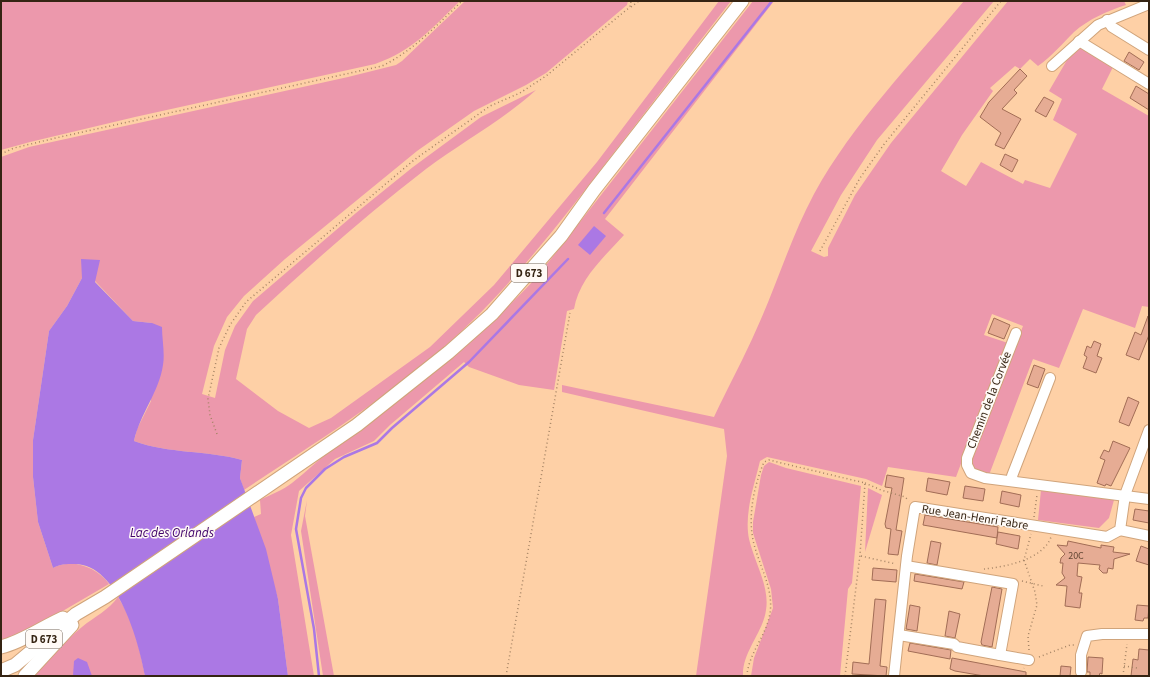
<svg xmlns="http://www.w3.org/2000/svg" width="1150" height="677" viewBox="0 0 1150 677" font-family="'Source Sans 3',sans-serif">
<style>
.green{fill:#ec98ac}
.water{fill:#ab78e4}
.lines{fill:none;stroke-linecap:round;stroke-linejoin:round}
.stream{stroke:#ab78e4;stroke-width:2.5}
.building{fill:#e6ac94;stroke:#a26d56}
.minor-casing{stroke:#d0a47b;stroke-width:12}
.major-casing{stroke:#d0a47b;stroke-width:15}
.path{stroke:#a58465;stroke-width:1.5;stroke-dasharray:1 3;stroke-linecap:butt}
.minor{stroke:#fff;stroke-width:10}
.major{stroke:#fff;stroke-width:13}
.labels{text-anchor:middle;stroke-width:3;stroke-linejoin:round;paint-order:stroke}
.number-label{font-size:10px;fill:#614633}
.shield{fill:#fffaf6;stroke:#726457;stroke-width:1}
.shield-label{font-size:11px;font-weight:bold;fill:#352413}
.street-label{font-size:12px;fill:#352413;stroke:#fffaf6}
.water-label{font-size:13px;font-style:italic;fill:#400269;stroke:#fffaf6}
</style>
<rect width="100%" height="100%" fill="#fed0a6"/>
<g class="green">
<path d="M1,1H460C431,29 414,50 375,64L135,117L30,142L1,150Z"/>
<path d="M465,1H628L627,5L546,73L526,85L474,111L417,151L285,259L244,296L227,317L214,346L202,394L215,398L225,350L235,326L253,301L356,213L413,167L481,117L536,90C503,120 462,142 426,169C366,215 311,264 256,315L247,329L236,379L278,411L309,428L331,418L430,347L494,285L597,162L719,1H731C690,54 650,106 609,159C566,215 522,272 471,322C404,388 322,438 244,490L240,478L242,460C207,450 169,454 134,441L137,429L151,401L152,323L133,321L95,281L82,278L67,306L49,331L33,440V477L38,522L53,568C72,558 97,567 109,584L13,640L1,641V157L29,147L348,77L396,65L402,61Z"/>
<path d="M753,1H774L605,219L624,235C604,257 579,279 574,309L567,311L554,390L519,385L469,367L464,362L390,425L374,441L335,459L299,491L291,535L314,676H288L278,599L254,517L261,514L260,500C270,495 283,490 292,483C306,472 319,459 334,448C407,396 475,343 536,278Z"/>
<path d="M964,1H994L877,140L841,195L811,251L824,257L828,256V248L855,195L891,143L1008,1H1124L1126,5C1107,11 1089,19 1074,32C1062,44 1052,56 1038,66L1030,59L1020,69L1015,66L990,88L993,91L962,135L941,171L966,186L981,162L1023,184L1025,180L1050,188L1077,134L1053,120L1062,99L1049,91L1067,60L1079,47L1114,65L1102,89L1149,116V307L1142,306L1135,328L1083,309L1059,368L1033,359L989,475C975,471 973,472 971,457L1023,326L992,314L984,335L1008,343L999,362L956,477L888,467L882,486L866,479L767,457L760,461C754,486 744,514 749,539C754,561 770,587 766,610C763,633 742,652 743,676H696L727,456L724,429L562,392V385L714,417C728,387 744,358 757,328C777,284 791,237 814,194C853,123 912,63 964,1Z"/>
<path d="M769,462L786,468L861,486L852,583L848,589L840,676H751L754,658L773,608L771,589L753,533V522L761,475L764,466Z"/>
<path d="M868,488L882,495L865,552Z"/>
<path d="M1041,490L1114,500L1109,518L1099,528L1038,520Z"/>
<path d="M307,500L305,516L334,676H323L301,531Z"/>
<path d="M118,597C133,620 140,649 145,676H34L37,671C52,656 66,640 82,627C94,617 109,610 118,597Z"/>
</g>
<g class="water">
<path d="M594,226L606,236L590,255L578,245Z"/>
<path d="M81,259L100,260L95,282L133,321L152,323L162,327C162,339 165,353 163,365C159,392 140,414 134,441C169,454 207,450 242,460L240,478L266,549L278,599L288,676H145C139,643 118,563 74,564C66,564 60,564 53,568L38,522L33,477V440L49,331L67,306L82,278Z"/>
<path d="M78,658L87,662L92,676H73L74,661Z"/>
</g>
<g class="lines">
<g class="stream">
<path d="M604,213L772,1"/>
<path d="M319,676L314,629L296,529L301,498L306,488L325,469L344,457L377,443L392,428L469,362L568,259"/>
</g>
</g>
<g class="building">
<path d="M1129,52L1144,62L1139,70L1124,61Z"/>
<path d="M1020,69L1027,76L1014,90L1017,93L1002,109L1021,119L1004,149L995,145L1001,133L980,117L989,102Z"/>
<path d="M1136,86L1149,94V110L1130,98Z"/>
<path d="M1044,97L1054,102L1046,117L1035,111Z"/>
<path d="M1005,154L1018,160L1012,172L1000,165Z"/>
<path d="M1148,316L1149,335L1139,360L1126,355L1135,332L1141,335Z"/>
<path d="M994,318L1010,325L1004,339L988,333Z"/>
<path d="M1094,341L1101,344L1097,356L1102,358L1096,373L1083,368L1087,357L1084,355L1087,346L1091,348Z"/>
<path d="M1034,365L1045,369L1038,388L1027,384Z"/>
<path d="M1128,397L1139,402L1129,426L1119,422Z"/>
<path d="M1113,441L1130,448L1111,486L1106,484L1105,486L1097,483L1105,460L1100,458L1104,450L1109,452Z"/>
<path d="M887,475L904,478L896,530L902,531L898,555L888,554L891,529L886,528L885,524L892,488L885,487Z"/>
<path d="M928,478L950,482L947,495L926,491Z"/>
<path d="M965,486L985,489L983,501L963,498Z"/>
<path d="M1002,491L1021,495L1019,507L1000,503Z"/>
<path d="M1135,509L1149,511V523L1133,520Z"/>
<path d="M925,515L998,527L997,538L923,525Z"/>
<path d="M998,532L1020,536L1018,549L996,544Z"/>
<path d="M931,541L941,543L937,565L927,563Z"/>
<path d="M1068,541L1101,548V545L1114,547L1113,552L1130,554L1114,559L1113,569L1108,568L1107,573H1103L1099,569L1100,565L1078,563L1077,576L1082,577L1079,593H1082L1080,608L1065,606L1067,586L1056,585L1065,578L1062,573L1063,563H1060L1061,558L1065,554L1057,545L1067,546Z"/>
<path d="M1141,546L1149,549V565L1136,561Z"/>
<path d="M873,568L897,570L896,582L872,580Z"/>
<path d="M915,574L964,582L962,589L914,581Z"/>
<path d="M992,587L1002,589L992,647L982,645L981,642Z"/>
<path d="M875,599L886,600L880,666L887,667L886,676L852,674L853,662L869,664Z"/>
<path d="M910,605L920,607L917,631L906,629Z"/>
<path d="M1137,605L1149,606L1148,618H1144L1143,621L1135,620Z"/>
<path d="M949,611L960,614L955,638L945,636Z"/>
<path d="M910,643L951,650L950,659L908,651Z"/>
<path d="M1139,649L1149,650V676H1131L1133,659L1138,660Z"/>
<path d="M1088,657L1103,658L1102,674L1100,673L1099,676H1090V672H1087Z"/>
<path d="M952,658L1026,672V676H984L955,671L950,669Z"/>
<path d="M1061,666L1071,667L1070,676H1060Z"/>
</g>
<g class="lines">
<defs>
<g id="minor">
<path d="M1107,20L1112,27L1149,50"/>
<path d="M1079,41L1149,84"/>
<path d="M1052,66L1098,25L1149,4"/>
<path d="M1016,333L967,458V465L971,473L985,478L1149,499"/>
<path d="M1013,481L1012,476L1050,378"/>
<path d="M1120,530L1149,536"/>
<path d="M899,635L954,644L957,647L1000,655L1013,584L906,566"/>
<path d="M1000,655L1029,660"/>
<path d="M1081,672V655L1087,636L1102,634H1149"/>
<path d="M894,676L907,556L915,507L1107,537L1120,530L1125,495L1149,430"/>
</g>
<g id="major">
<path d="M1,647C22,642 43,627 63,618"/>
<path d="M1,671L15,665L76,614L105,597L357,425L449,352L492,314L561,236L594,190L742,1"/>
<path d="M25,676L72,625"/>
</g>
</defs>
<use href="#minor" class="minor-casing"/>
<use href="#major" class="major-casing"/>
<g class="path">
<path d="M631,7L639,1"/>
<path d="M1,154L14,148L60,137L382,66C413,51 437,25 462,1"/>
<path d="M820,251L860,178L885,143L1001,1"/>
<path d="M217,434L210,415L208,399L219,348L230,325L246,302L414,160L490,106L520,93L546,76L630,7L631,1"/>
<path d="M865,483L881,490L905,497L909,501"/>
<path d="M1034,517L1037,495"/>
<path d="M861,556L896,564"/>
<path d="M984,569C1004,567 1043,560 1051,537"/>
<path d="M1022,581L1043,586"/>
<path d="M1029,650L1028,636L1037,605L1035,592L1024,560L1031,534"/>
<path d="M1039,657L1070,645H1075"/>
<path d="M1124,666L1137,668"/>
<path d="M506,676L570,313"/>
<path d="M747,676C748,654 767,635 770,613C774,588 758,564 753,540C748,514 754,486 764,462L769,460L865,483L860,555L845,676"/>
<path d="M1022,676L1024,668"/>
<path d="M1123,676L1127,644"/>
</g>
<use href="#minor" class="minor"/>
<use href="#major" class="major"/>
</g>
<g class="labels">
<g class="number-label">
<text x="1076" y="559">20C</text>
</g>
<g class="shield">
<rect x="511" y="264" width="36" height="18" rx="3"/>
<rect x="26" y="630" width="36" height="18" rx="3"/>
</g>
<g class="shield-label">
<text x="529" y="277">D 673</text>
<text x="44" y="643">D 673</text>
</g>
<g class="street-label">
<text transform="translate(989 400) rotate(-69)" y="4">Chemin de la Corvée</text>
<text transform="translate(975 517) rotate(9)" y="4">Rue Jean-Henri Fabre</text>
</g>
<g class="water-label">
<text x="172" y="537">Lac des Orlands</text>
</g>
</g>
<rect width="1150" height="677" fill="none" stroke="#352413" stroke-width="4"/>
</svg>
